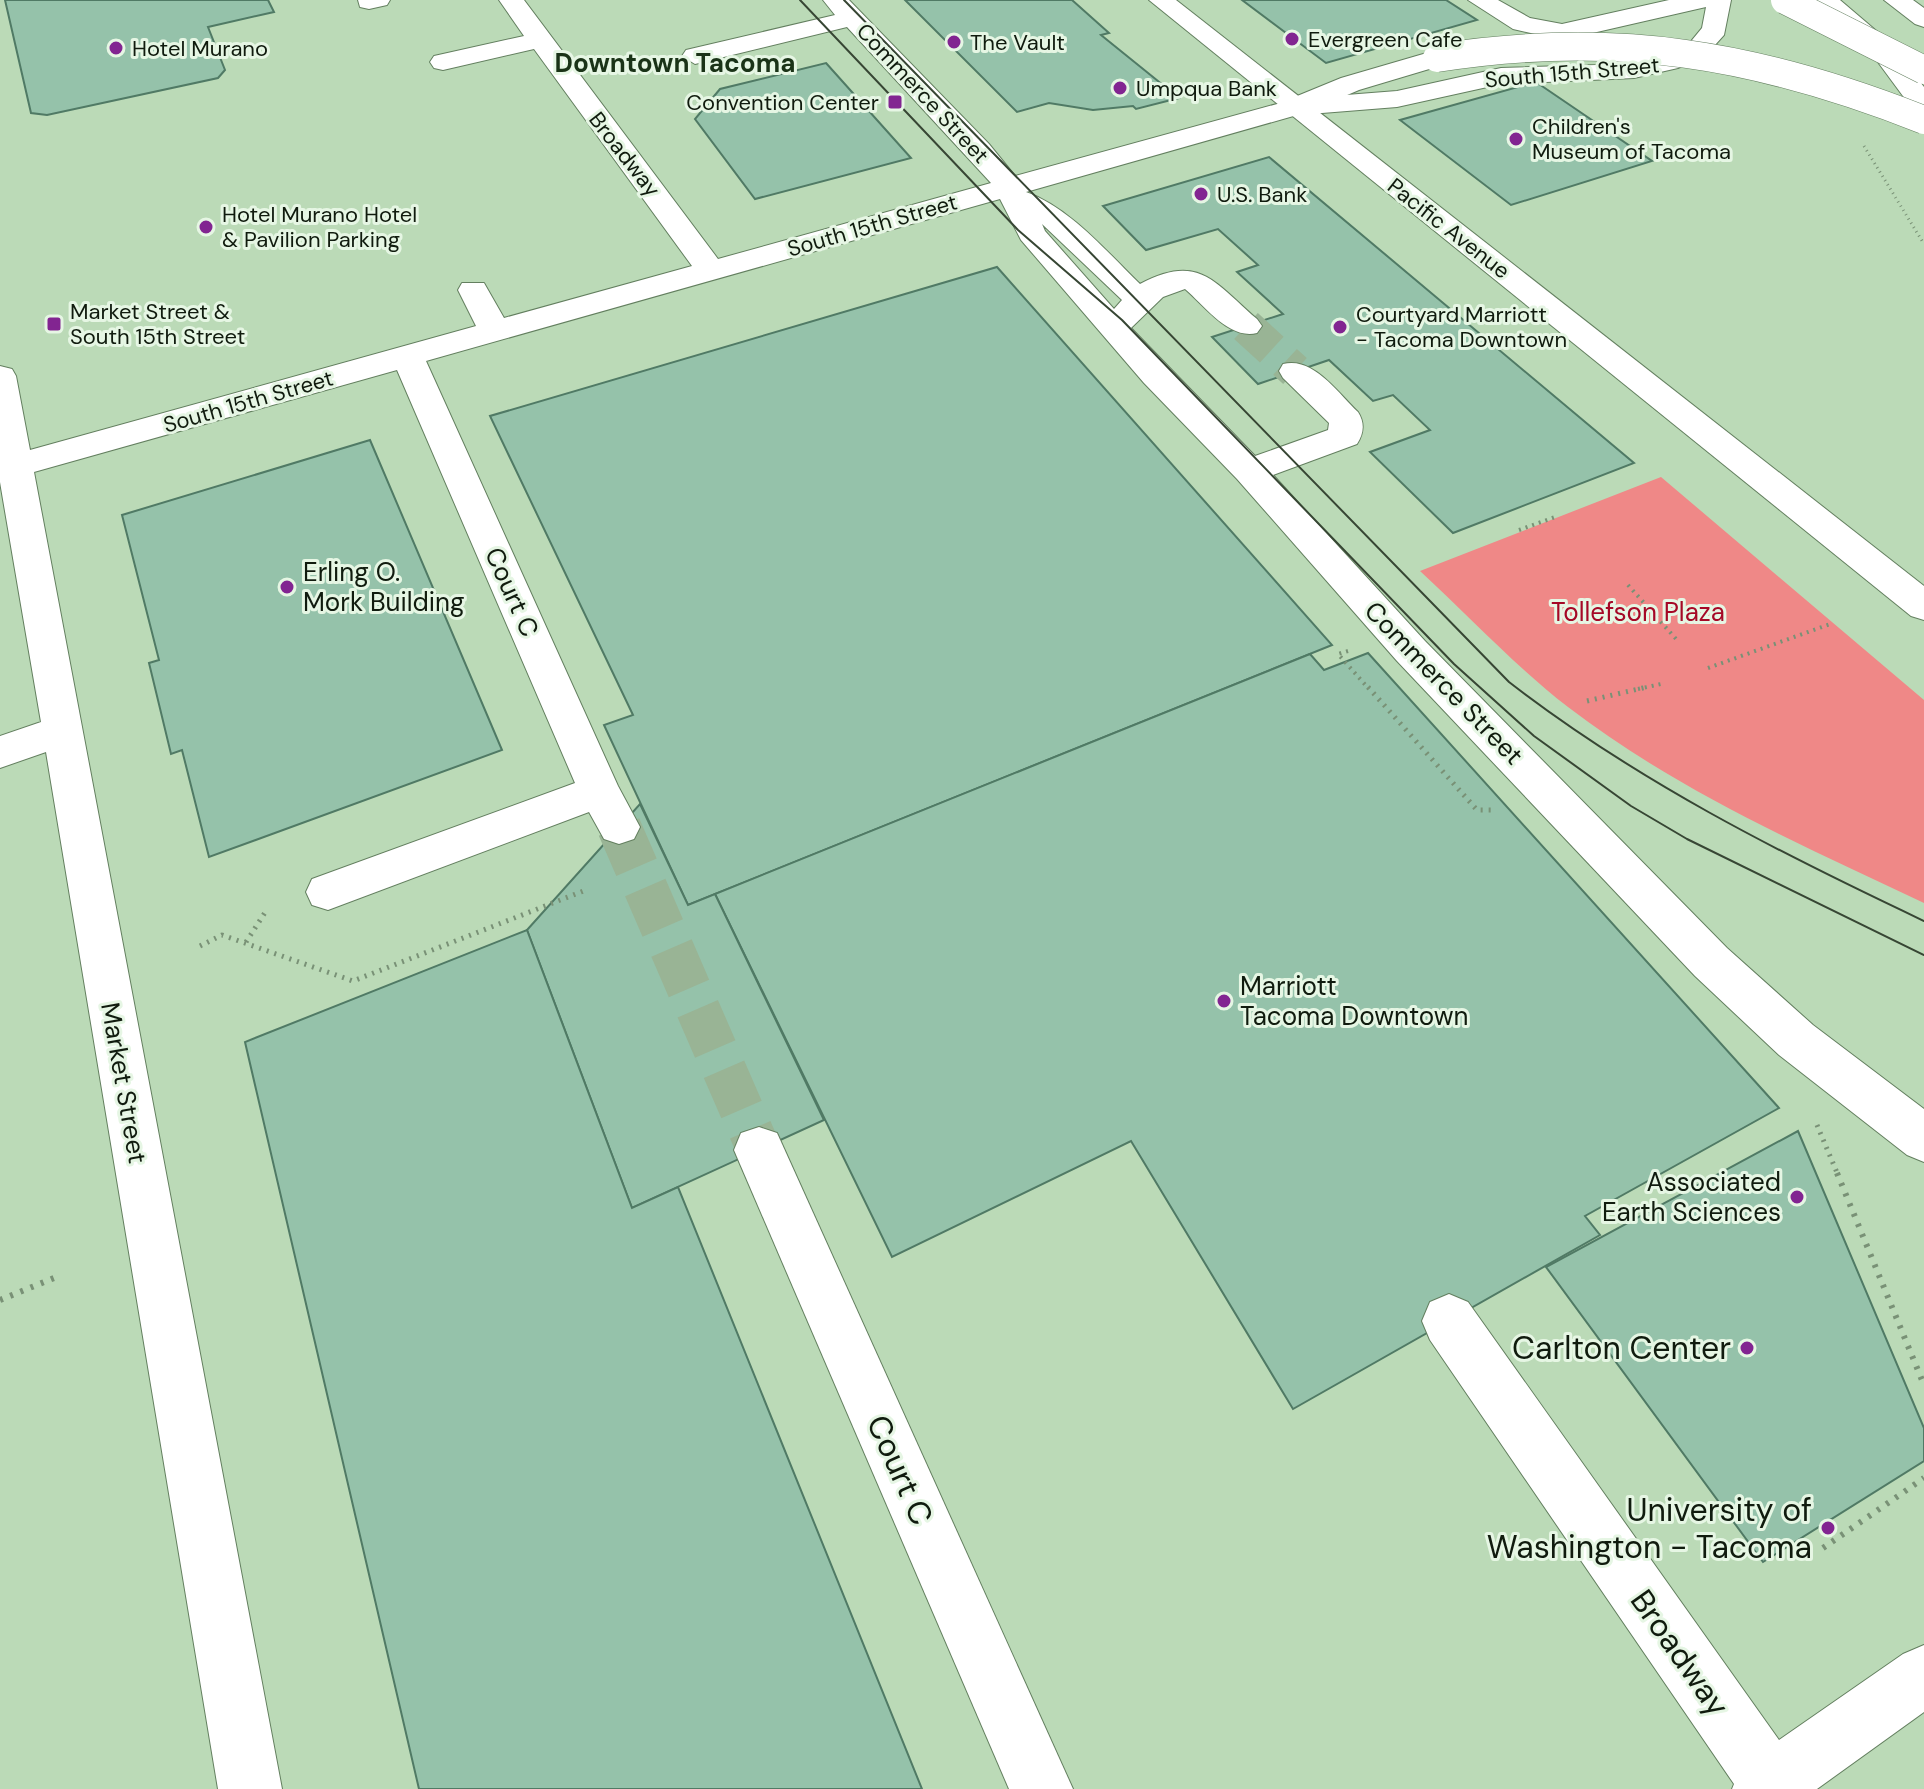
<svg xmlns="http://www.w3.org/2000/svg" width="1924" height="1789" viewBox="0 0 1924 1789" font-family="'DM Sans',sans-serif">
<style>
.green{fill:#ef8887}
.building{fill:#95c2aa;stroke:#507a65;stroke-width:2}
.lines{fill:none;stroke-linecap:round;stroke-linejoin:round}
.minor-tunnel-far1{stroke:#99b495;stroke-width:35;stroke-dasharray:35 18;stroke-linecap:butt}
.minor-tunnel{stroke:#99b495;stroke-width:44;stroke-dasharray:44 22;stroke-linecap:butt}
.minor-casing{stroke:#637f5f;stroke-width:2}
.major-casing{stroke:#637f5f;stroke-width:2}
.highway-casing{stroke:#637f5f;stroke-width:2}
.path-far3{stroke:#799176;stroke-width:3;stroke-dasharray:1 4;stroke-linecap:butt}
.path-far2{stroke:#799176;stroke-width:4;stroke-dasharray:2 5;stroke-linecap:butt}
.path-far1{stroke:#799176;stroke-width:5;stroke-dasharray:2 6;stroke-linecap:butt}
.path{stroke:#799176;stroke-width:6;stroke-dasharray:3 8;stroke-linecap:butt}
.minor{fill:#fff;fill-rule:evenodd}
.major{fill:#fff;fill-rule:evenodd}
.highway{fill:#fff;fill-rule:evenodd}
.tram{stroke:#374634;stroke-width:2}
.highway-bridge-casing{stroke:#637f5f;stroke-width:29;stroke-linecap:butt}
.highway-bridge{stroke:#fff;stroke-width:28}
.poi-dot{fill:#822591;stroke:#e6f6e4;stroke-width:3}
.labels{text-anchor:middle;stroke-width:6;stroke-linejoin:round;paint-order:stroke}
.far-poi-label{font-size:22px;fill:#101b0e;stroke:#e6f6e4;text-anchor:start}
.far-street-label{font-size:22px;fill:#101b0e;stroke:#e6f6e4}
.far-quarter-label{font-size:26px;font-weight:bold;fill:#1a3317;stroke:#e6f6e4}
.poi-label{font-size:26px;fill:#101b0e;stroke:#e6f6e4;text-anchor:start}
.street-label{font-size:26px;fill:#101b0e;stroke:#e6f6e4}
.park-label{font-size:26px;fill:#a50826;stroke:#e6f6e4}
.near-poi-label{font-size:32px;fill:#101b0e;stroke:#e6f6e4;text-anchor:end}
.near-street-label{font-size:32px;fill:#101b0e;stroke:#e6f6e4}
</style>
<rect width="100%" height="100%" fill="#bbdab7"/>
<path class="green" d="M1661,477L1924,700V903C1801,845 1676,790 1568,707C1515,666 1469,616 1420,571Z"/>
<g class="building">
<path d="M5,0H268L274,12L208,27L225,70L218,78L47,115L31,113Z"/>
<path d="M905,0H1072L1109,33L1101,35L1179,98L1136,109L1133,106L1093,110L1049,103L1017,112Z"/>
<path d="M1242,0H1446L1477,20L1326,63Z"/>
<path d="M826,63L911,158L755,199L695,119L720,89Z"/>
<path d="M1536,82L1652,161L1511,205L1400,120Z"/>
<path d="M1269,157L1634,463L1453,533L1370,452L1430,430L1393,395L1373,401L1329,360L1258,384L1212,337L1283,314L1237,272L1258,265L1218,229L1146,250L1103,206Z"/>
<path d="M997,267L1332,645L688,905L604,725L633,715L490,416Z"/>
<path d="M370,440L502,750L209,857L182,750L171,754L149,663L159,660L122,515Z"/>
<path d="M1368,653L1779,1108L1585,1216L1600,1235L1293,1409L1131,1141L892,1257L715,894L1310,654L1324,670Z"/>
<path d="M640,804L688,905L715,894L824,1120L632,1208L527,930Z"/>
<path d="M527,930L632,1208L678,1187L922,1789H419L245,1042Z"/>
<path d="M1798,1131L1924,1428V1461L1763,1562L1546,1267Z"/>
</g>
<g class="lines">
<path class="minor-tunnel-far1" d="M1246,326L1295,371"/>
<path class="minor-tunnel" d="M619,827L759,1150"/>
<defs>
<g id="minor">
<path d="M358,0H390L387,5L369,9L360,7Z"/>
<path d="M499,0H524L718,259L991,183L847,27L695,64L682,56L686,50L835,15L823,0H849L989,144L1015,176L1295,99L1397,91L1501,68L1596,65L1661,57L1688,45L1702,28L1706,7L1562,40L1513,29L1468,0H1498L1530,18L1562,24L1669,0H1731L1724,35L1706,55L1678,68L1634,78L1501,84L1397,107L1297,115L1026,192C1070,208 1105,250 1140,284C1199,252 1215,283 1257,319L1262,326L1257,333C1229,340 1205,306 1185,289L1163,297L1131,328L1255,456L1328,430L1329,423L1283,378L1279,371L1283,364C1313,356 1338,393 1358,412C1365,423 1364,433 1357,444L1273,475L1425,641L1727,948L1813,1025L1924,1109V1162L1907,1155L1779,1055L1695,976L1397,661L1237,479L1144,383L1021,240L1000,199L426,361L618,786L640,827L634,839L619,844L604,839L589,812L328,910L312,905L306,892L312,879L575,783L397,370L34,472L282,1789H218L46,752L0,768V736L41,722L0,482V366L12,369L16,376L30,450L476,326L458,290L462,283H484L504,318L692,266L534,49L443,70L434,68L430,62L434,56L524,36ZM1042,224L1122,300L1114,309L1045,231Z"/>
<path d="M1813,0H1840L1887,40L1924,87V113L1914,111L1869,50Z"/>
<path d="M759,1127L777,1133L1073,1789H1009L734,1150L741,1133Z"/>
<path d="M1449,1294L1468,1302L1779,1740L1903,1654L1924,1645V1712L1817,1789H1732L1734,1784L1430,1340L1422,1321L1430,1302Z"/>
</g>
<path id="major" d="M1149,0H1176L1924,586V620L1911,616Z"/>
<g id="highway">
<path d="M1884,0H1913L1924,8V27L1915,24Z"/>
<path d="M1437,50L1450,58L1446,64L1359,90L1305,113H1285L1281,107L1285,101L1341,78Z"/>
</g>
</defs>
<use href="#minor" class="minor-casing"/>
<use href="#major" class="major-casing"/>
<use href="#highway" class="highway-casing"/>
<path class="path-far3" d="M1864,146L1924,244"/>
<g class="path-far2">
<path d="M1519,530L1558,516"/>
<path d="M1628,585L1677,640"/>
<path d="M1348,651L1338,654L1369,689"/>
<path d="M1708,668L1833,623"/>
<path d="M1638,689L1661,684"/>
</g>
<g class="path-far1">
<path d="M1368,687L1477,810H1495"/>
<path d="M1587,701L1647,687"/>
<path d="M246,942L266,911"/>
<path d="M200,946L222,935L353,981L586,890"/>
<path d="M1817,1125L1838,1175"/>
</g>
<g class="path">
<path d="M1837,1173L1924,1385"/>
<path d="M0,1300L54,1278"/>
<path d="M1823,1548L1924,1478"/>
</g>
<use href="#minor" class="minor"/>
<use href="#major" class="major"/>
<use href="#highway" class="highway"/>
<g class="tram">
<path d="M800,0L1018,230L1122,320L1454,664L1534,736L1631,806L1687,839L1924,955"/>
<path d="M844,0L1509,682C1637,781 1778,852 1924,921"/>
</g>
<defs>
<g id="highway-bridge">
<path d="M1785,0L1924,70"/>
<path d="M1437,58C1615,30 1757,54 1924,120"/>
</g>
</defs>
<use href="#highway-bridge" class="highway-bridge-casing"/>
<use href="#highway-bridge" class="highway-bridge"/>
</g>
<g class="poi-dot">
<circle cx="1292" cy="39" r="8"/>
<circle cx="954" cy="42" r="8"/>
<circle cx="116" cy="48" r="8"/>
<circle cx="1120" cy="88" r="8"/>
<rect x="887" y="94" width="16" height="16" rx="4"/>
<circle cx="1516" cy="139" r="8"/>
<circle cx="1201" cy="194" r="8"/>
<circle cx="206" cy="227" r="8"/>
<rect x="46" y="316" width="16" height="16" rx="4"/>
<circle cx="1340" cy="327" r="8"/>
<circle cx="287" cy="587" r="8"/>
<circle cx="1224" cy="1001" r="8"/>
<circle cx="1797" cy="1197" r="8"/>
<circle cx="1747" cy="1348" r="8"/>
<circle cx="1828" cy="1528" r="8"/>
</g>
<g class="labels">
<g class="far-poi-label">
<text x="1308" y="47">Evergreen Cafe</text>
<text x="970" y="50">The Vault</text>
<text x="132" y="56">Hotel Murano</text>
<text x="1136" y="96">Umpqua Bank</text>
<text x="879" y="110" text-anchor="end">Convention Center</text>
<text x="1532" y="134">Children's<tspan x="1532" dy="25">Museum of Tacoma</tspan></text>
<text x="1217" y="202">U.S. Bank</text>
<text x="222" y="222">Hotel Murano Hotel<tspan x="222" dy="25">&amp; Pavilion Parking</tspan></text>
<text x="70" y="319">Market Street &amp;<tspan x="70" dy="25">South 15th Street</tspan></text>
<text x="1356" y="322">Courtyard Marriott<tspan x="1356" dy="25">- Tacoma Downtown</tspan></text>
</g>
<g class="far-street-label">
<text transform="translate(1572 72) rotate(-5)" y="8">South 15th Street</text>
<text transform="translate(923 93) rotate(47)" y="8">Commerce Street</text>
<text transform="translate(625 154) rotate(52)" y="8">Broadway</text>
<text transform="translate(872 225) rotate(-16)" y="8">South 15th Street</text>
<text transform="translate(1449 228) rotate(38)" y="8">Pacific Avenue</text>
<text transform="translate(248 401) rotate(-16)" y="8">South 15th Street</text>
</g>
<g class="far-quarter-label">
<text x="675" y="72">Downtown Tacoma</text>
</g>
<g class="poi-label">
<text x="303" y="581">Erling O.<tspan x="303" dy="30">Mork Building</tspan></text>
<text x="1240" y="995">Marriott<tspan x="1240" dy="30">Tacoma Downtown</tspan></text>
<text x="1781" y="1191" text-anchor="end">Associated<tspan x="1781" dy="30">Earth Sciences</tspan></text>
</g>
<g class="street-label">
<text transform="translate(512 592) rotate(66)" y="9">Court C</text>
<text transform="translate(1444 683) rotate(46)" y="9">Commerce Street</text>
<text transform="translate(124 1083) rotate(80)" y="9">Market Street</text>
</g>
<g class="park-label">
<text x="1638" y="621">Tollefson Plaza</text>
</g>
<g class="near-poi-label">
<text x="1731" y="1359">Carlton Center</text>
<text x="1812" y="1521">University of<tspan x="1812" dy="37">Washington - Tacoma</tspan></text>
</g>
<g class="near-street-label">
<text transform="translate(900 1470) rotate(66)" y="11">Court C</text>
<text transform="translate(1680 1653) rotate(55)" y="11">Broadway</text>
</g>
</g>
</svg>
